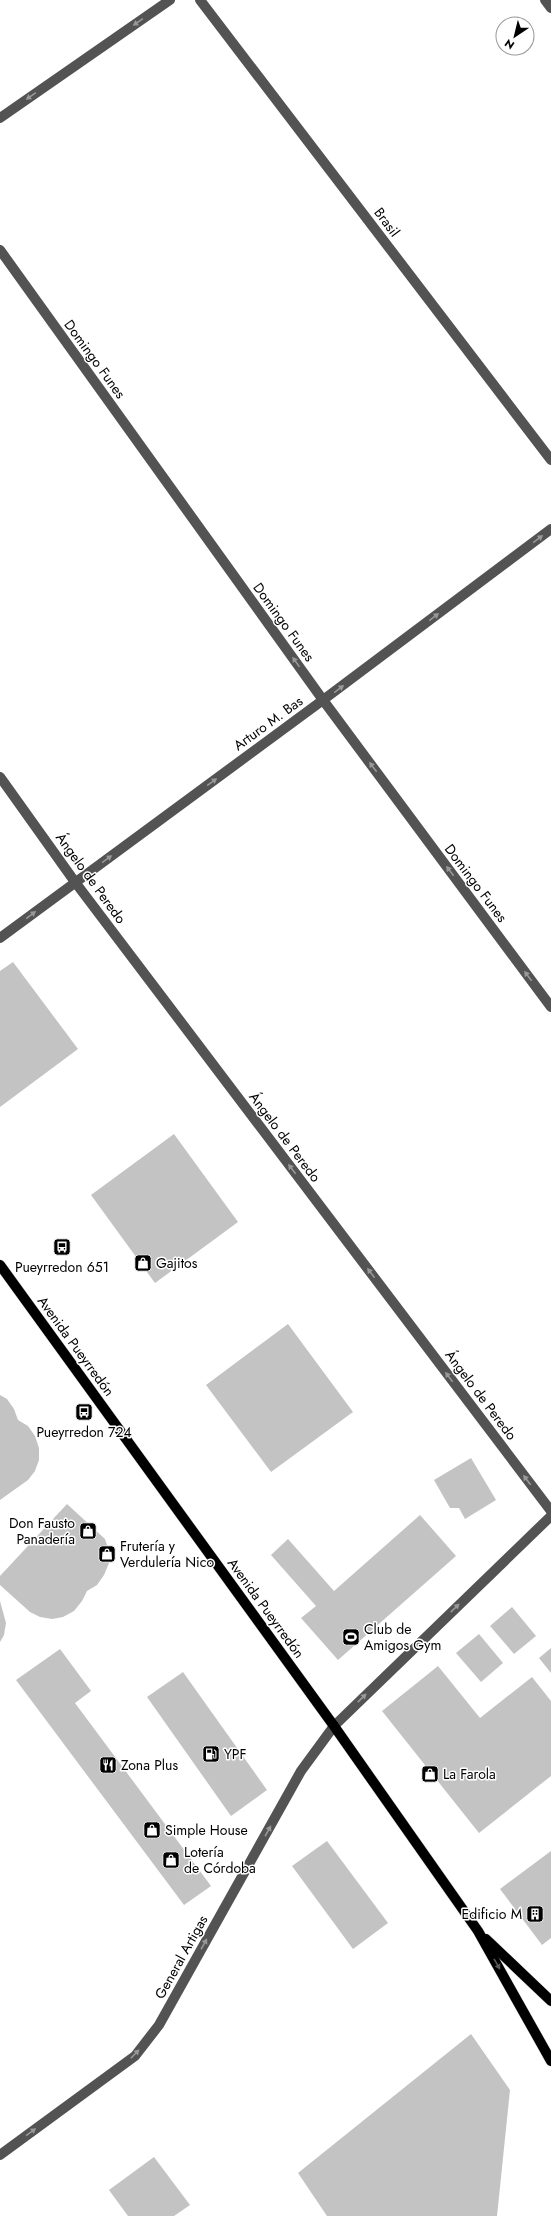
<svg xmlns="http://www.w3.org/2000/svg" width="551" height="2216" viewBox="0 0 551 2216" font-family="Jost,sans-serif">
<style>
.building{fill:#c3c3c3}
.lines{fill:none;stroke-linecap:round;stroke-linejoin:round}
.major-casing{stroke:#dbdbdb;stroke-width:11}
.minor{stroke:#535353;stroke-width:10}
.major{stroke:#000;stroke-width:10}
.oneway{fill:#989898}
.oneway2{fill:#595959}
.labels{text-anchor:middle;stroke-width:3;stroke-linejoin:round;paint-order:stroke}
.street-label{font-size:14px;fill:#000;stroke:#fff}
.poi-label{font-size:14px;fill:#000;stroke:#fff;text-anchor:start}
</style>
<rect width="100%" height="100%" fill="#fff"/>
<g class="building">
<path d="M13,962L78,1049L0,1107V971Z"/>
<path d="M174,1134L238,1222L155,1283L91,1195Z"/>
<path d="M288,1324L353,1412L271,1472L206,1385Z"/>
<path d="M0,1395L7,1399L14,1409L18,1420L28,1426L35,1436L39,1448V1460L35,1471L28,1480L0,1500Z"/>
<path d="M471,1458L496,1500L465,1519L459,1508H450L434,1480Z"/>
<path d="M67,1504L105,1539L109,1551V1563L104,1575L97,1585L87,1591L82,1601L74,1611L63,1617L52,1619L40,1617L30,1612L0,1585V1576Z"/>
<path d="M420,1515L456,1556L338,1660L301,1618L316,1606L271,1555L288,1539L334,1591Z"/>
<path d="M0,1601L6,1623L4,1635L0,1642Z"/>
<path d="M512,1607L536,1636L514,1654L490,1626Z"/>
<path d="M479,1634L503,1663L481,1682L456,1653Z"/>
<path d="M551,1648V1673L539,1658Z"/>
<path d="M60,1649L91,1691L75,1703L211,1886L184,1905L16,1680Z"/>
<path d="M438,1666L480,1718L532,1677L551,1701V1776L479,1833L382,1711Z"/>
<path d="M183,1672L267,1790L231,1816L147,1697Z"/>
<path d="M327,1841L388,1923L353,1949L292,1866Z"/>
<path d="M551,1851V1938L542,1945L500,1889Z"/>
<path d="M471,2034L510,2090L497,2216H327L298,2173Z"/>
<path d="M154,2157L190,2205L174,2216H128L109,2190Z"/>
</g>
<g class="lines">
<defs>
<g id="major">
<path d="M0,1265L334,1726L478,1931L551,2061"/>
<path d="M486,1939L551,2001"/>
</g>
</defs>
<use href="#major" class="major-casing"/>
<g class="minor">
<path d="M200,0L551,460"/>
<path d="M545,0L551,8"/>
<path d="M0,118L170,0"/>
<path d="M0,250L323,700L551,1007"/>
<path d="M0,777L75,882L551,1511"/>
<path d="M0,938L323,700L551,529"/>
<path d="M0,2155L135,2056L159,2025L301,1771L334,1726L551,1516"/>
</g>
<use href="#major" class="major"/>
</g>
<defs><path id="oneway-solid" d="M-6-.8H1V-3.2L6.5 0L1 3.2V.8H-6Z"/></defs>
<g class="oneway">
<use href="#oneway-solid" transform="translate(138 22) rotate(145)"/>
<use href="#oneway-solid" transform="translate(31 96) rotate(145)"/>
<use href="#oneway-solid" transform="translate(538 539) rotate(-37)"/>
<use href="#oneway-solid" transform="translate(434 617) rotate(-37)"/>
<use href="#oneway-solid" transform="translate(296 662) rotate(-126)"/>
<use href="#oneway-solid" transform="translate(339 689) rotate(-37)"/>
<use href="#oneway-solid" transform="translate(373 767) rotate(-127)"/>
<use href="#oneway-solid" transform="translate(212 782) rotate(-36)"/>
<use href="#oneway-solid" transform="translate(107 859) rotate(-36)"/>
<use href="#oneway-solid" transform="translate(450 871) rotate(-127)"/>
<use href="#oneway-solid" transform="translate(31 915) rotate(-37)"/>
<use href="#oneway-solid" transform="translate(528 976) rotate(-127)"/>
<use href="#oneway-solid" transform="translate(292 1169) rotate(-127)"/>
<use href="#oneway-solid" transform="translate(371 1273) rotate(-127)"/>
<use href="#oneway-solid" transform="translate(449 1377) rotate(-127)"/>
<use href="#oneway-solid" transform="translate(527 1480) rotate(-127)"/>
<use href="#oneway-solid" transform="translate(455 1608) rotate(-44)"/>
<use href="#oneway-solid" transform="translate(362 1698) rotate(-44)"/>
<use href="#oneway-solid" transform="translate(268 1831) rotate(-61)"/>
<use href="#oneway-solid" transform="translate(204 1944) rotate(-61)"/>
<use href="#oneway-solid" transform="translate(135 2054) rotate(-46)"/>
<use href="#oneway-solid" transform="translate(31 2132) rotate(-36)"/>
</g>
<use class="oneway2" href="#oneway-solid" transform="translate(497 1964) rotate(60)"/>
<defs>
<symbol id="bus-square" viewBox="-11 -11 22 22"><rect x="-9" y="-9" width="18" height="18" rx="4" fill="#000" stroke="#fff"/><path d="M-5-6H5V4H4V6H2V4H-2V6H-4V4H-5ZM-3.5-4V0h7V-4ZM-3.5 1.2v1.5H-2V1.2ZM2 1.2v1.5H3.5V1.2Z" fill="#fff"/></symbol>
<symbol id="shop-square" viewBox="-11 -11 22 22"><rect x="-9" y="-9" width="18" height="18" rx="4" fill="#000" stroke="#fff"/><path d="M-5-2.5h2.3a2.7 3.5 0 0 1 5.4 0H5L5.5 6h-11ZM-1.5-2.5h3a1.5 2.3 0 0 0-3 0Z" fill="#fff"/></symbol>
<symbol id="stadium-square" viewBox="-11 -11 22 22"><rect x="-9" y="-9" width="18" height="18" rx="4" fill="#000" stroke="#fff"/><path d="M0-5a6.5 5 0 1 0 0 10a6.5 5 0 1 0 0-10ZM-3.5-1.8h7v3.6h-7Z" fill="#fff"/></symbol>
<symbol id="fuel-square" viewBox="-11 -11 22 22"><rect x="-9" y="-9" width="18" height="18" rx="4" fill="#000" stroke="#fff"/><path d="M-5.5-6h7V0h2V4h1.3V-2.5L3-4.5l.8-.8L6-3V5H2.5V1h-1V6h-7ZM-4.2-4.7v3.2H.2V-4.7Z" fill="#fff"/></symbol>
<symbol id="restaurant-square" viewBox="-11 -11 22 22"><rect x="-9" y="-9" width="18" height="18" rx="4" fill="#000" stroke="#fff"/><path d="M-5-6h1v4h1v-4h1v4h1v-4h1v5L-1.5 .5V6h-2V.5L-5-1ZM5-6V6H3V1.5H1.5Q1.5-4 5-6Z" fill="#fff"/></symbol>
<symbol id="building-square" viewBox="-11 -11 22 22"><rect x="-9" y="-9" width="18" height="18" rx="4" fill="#000" stroke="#fff"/><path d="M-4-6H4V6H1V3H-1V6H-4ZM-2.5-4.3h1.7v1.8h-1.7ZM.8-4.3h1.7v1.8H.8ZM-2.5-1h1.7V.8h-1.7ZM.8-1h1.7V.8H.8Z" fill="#fff"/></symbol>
</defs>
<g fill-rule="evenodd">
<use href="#bus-square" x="52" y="1237" width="20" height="20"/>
<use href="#shop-square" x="133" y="1253" width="20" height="20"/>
<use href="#bus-square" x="74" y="1402" width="20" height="20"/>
<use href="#shop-square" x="78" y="1521" width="20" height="20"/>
<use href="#shop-square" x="97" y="1544" width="20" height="20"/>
<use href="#stadium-square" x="341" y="1627" width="20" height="20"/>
<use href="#fuel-square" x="201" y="1744" width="20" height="20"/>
<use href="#restaurant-square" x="98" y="1755" width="20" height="20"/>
<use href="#shop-square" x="420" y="1764" width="20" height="20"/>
<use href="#shop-square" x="142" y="1820" width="20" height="20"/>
<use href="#shop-square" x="161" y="1850" width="20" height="20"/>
<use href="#building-square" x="525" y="1904" width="20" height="20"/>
</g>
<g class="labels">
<g class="street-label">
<text transform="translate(387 222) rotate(53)" y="5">Brasil</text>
<text transform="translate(95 359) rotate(54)" y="5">Domingo Funes</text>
<text transform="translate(284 622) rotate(54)" y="5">Domingo Funes</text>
<text transform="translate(268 723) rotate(-36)" y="5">Arturo M. Bas</text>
<text transform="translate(91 878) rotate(54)" y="5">Ángelo de Peredo</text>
<text transform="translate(476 883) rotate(53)" y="5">Domingo Funes</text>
<text transform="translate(285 1137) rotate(53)" y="5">Ángelo de Peredo</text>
<text transform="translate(76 1346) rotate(54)" y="5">Avenida Pueyrredón</text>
<text transform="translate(481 1395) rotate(53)" y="5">Ángelo de Peredo</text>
<text transform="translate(266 1608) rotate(54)" y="5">Avenida Pueyrredón</text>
<text transform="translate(181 1957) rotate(-61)" y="5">General Artigas</text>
</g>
<g class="poi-label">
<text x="156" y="1268">Gajitos</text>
<text x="62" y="1272" text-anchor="middle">Pueyrredon 651</text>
<text x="84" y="1437" text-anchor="middle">Pueyrredon 724</text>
<text x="75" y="1528" text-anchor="end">Don Fausto<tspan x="75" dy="16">Panadería</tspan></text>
<text x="120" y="1551">Frutería y<tspan x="120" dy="16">Verdulería Nico</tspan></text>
<text x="364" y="1634">Club de<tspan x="364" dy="16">Amigos Gym</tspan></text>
<text x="224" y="1759">YPF</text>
<text x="121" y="1770">Zona Plus</text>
<text x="443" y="1779">La Farola</text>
<text x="165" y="1835">Simple House</text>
<text x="184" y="1857">Lotería<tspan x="184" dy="16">de Córdoba</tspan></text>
<text x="522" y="1919" text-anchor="end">Edificio M</text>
</g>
</g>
<g transform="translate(515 36) rotate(215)"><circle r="19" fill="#ffffff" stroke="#999999"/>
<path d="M0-3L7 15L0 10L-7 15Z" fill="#000000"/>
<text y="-6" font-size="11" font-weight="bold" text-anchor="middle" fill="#000000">N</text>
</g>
</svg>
